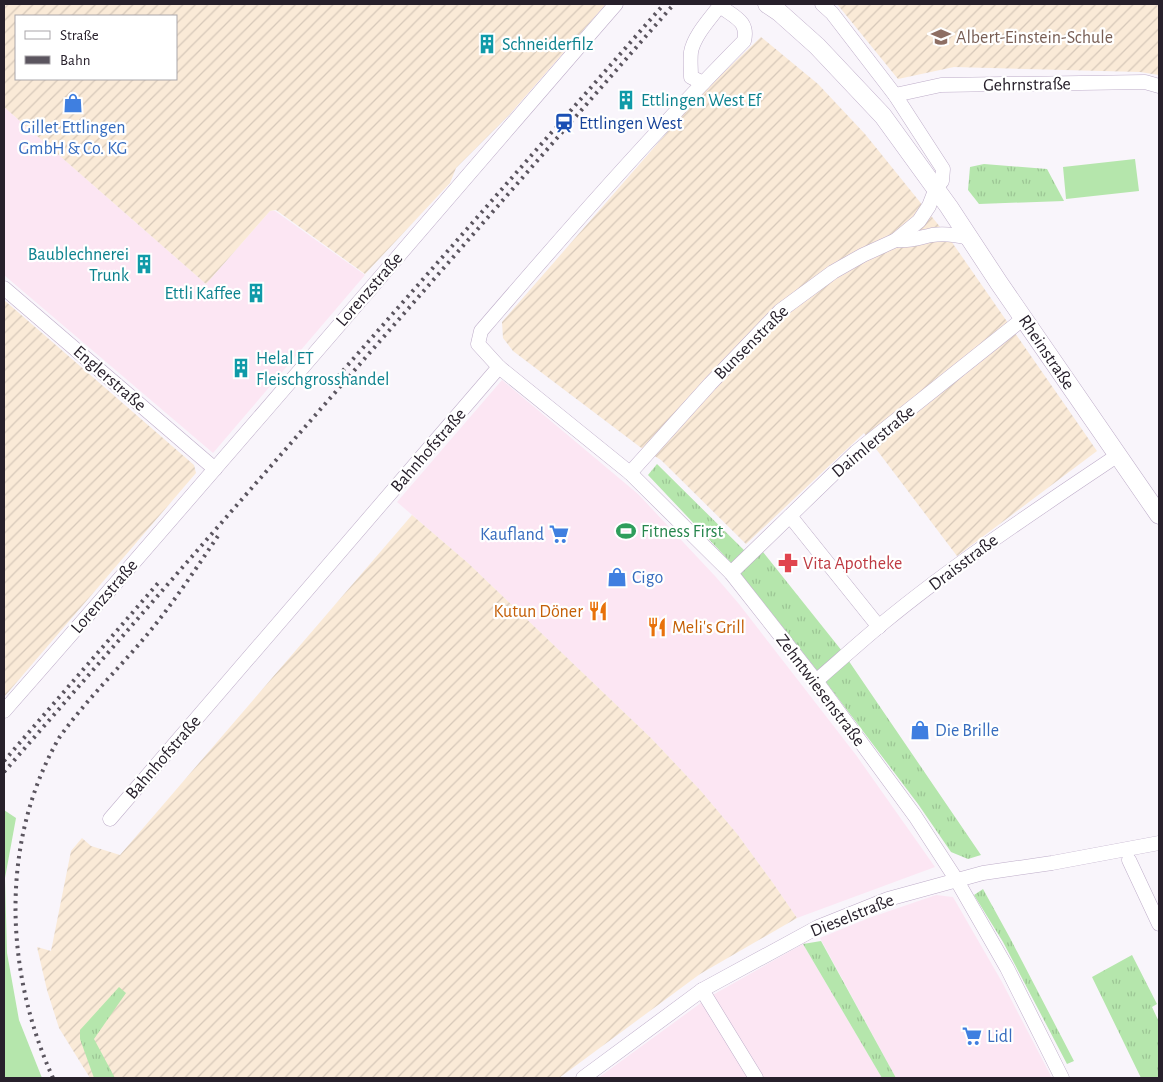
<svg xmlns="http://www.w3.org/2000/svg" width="1163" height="1082" viewBox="0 0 1163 1082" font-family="'Alegreya Sans',sans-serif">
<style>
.commercial{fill:#fce6f3}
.industrial{fill:url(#industrial-furrows);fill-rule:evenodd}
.grass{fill:url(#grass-tufts)}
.garden{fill:#b5e6ac}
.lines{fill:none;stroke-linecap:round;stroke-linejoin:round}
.minor-casing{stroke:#beadc9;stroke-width:15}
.major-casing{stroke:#beadc9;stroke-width:19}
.minor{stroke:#fff;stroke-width:14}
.major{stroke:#fff;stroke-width:18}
.rail{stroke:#5b555f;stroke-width:4;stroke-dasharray:2.5 5;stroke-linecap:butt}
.labels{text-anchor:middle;stroke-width:4.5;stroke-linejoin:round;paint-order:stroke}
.education-label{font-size:18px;fill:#785e54;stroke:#fff;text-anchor:start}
.culture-label{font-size:18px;fill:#0d838f;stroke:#fff;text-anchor:start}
.street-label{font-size:18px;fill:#27202b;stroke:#fff}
.transit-label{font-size:18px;fill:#164399;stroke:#fff;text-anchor:start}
.shop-label{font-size:18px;fill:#366cbe;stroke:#fff;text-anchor:start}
.leisure-label{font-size:18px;fill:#27864d;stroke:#fff;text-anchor:start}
.health-label{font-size:18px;fill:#be3a42;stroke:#fff;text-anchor:start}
.food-label{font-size:18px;fill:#c56008;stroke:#fff;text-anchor:end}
</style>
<defs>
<pattern id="industrial-furrows" width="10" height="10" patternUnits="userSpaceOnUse" patternTransform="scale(1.25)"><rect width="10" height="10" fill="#faead7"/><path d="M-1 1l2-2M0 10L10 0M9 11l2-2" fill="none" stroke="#d6c8b9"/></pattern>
<pattern id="grass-tufts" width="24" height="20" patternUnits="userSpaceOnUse" patternTransform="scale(1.25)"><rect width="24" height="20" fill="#b5e6ac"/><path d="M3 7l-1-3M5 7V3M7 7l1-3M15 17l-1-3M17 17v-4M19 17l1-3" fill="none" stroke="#9cc594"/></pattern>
</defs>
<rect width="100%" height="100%" fill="#f9f5fb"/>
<g class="commercial">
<path d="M4,107L206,284L270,211H275L365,275L213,453L4,275Z"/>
<path d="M502,380L638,494L715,576L739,604L856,755L935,867L797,918L773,883L738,835L701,791L652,739L468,563L397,502Z"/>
<path d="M936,895L953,897L1002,982L1052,1078H896L820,938L869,918Z"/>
<path d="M803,944L882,1078H598L709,997Z"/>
</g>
<g class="industrial">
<path d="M4,4H606L510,114L456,168L450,183L365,274L276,210L270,211L206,284L4,107ZM16,16H176V79H16Z"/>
<path d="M837,4H1159V75L1140,72L954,67L898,79Z"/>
<path d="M761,37L818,84L865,134L949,238L1097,451L957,556L864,433L746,544L661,460L640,447L513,351L503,338L502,322L698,97Z"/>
<path d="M4,300L194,465L196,473L4,697Z"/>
<path d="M412,515L468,563L652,739L701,791L738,835L773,883L797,918L700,974L559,1078H90L59,1028L47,990L37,947L51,951L71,851L82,838L91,846L120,855Z"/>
</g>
<g class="grass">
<path d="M984,164L1047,169L1064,201L979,204L968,190L970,167Z"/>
<path d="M657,464L754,560L763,552L842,651L981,855L968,859L951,852L918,804L816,669L736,568L648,475Z"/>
<path d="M983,889L1010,938L1074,1061L1067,1064L1003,942L974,895Z"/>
<path d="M821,941L896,1078H882L803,944Z"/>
<path d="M1132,955L1157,1004L1152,1007L1159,1022V1078H1141L1092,977Z"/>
<path d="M119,987L126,993L94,1039L115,1078H94L80,1039V1030Z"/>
</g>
<g class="garden">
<path d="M1135,159L1139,191L1066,199L1063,167Z"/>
<path d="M4,810L16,818L5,878L7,953L19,1020L42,1078H4Z"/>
</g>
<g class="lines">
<defs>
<g id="minor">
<path d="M703,83L691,77C691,69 690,60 691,52C694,35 711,18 721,4"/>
<path d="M895,95L941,85L1145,82L1159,86"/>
<path d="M896,240C912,241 918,238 932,235C945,233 957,235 969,238"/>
<path d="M4,288L215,469"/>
<path d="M499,367L630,473L731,573L816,681L915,816L956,879L1007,968L1062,1078"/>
<path d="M630,473L710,384L780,311L833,272L863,255L896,240L919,221L929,206L936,188L942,181L943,169L895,95L832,13L822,4"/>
<path d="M790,516L879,627"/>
<path d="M731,573L856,452L1024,318"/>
<path d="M816,681C838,662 860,642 883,623C957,562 1038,509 1118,455"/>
<path d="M4,711C210,477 412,239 616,4"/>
<path d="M110,819L499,367L478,344L481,331C566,232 652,134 744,41C749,21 734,17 720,6"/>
<path d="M1129,860L1159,924"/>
<path d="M702,990L756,1078"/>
<path d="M583,1078L702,990L818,927L888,899L983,873L1052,863L1159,843"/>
</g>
<path id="major" d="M767,4L779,12L817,46L883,116L949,207L999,283L1159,515"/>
</defs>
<use href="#minor" class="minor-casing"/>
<use href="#major" class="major-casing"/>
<use href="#minor" class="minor"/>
<use href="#major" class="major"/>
<g class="rail">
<path d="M333,382L664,4"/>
<path d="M4,761L159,582"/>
<path d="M4,772L674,4"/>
<path d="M53,1078C4,970 0,841 59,738C87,698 124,664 155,625C178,596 199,564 220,533"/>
</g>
</g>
<defs>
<symbol id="school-bare" viewBox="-9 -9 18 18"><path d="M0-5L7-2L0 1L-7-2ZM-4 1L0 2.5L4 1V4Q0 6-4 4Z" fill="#8d6e63" stroke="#fff" stroke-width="2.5" paint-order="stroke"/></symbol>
<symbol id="building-bare" viewBox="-9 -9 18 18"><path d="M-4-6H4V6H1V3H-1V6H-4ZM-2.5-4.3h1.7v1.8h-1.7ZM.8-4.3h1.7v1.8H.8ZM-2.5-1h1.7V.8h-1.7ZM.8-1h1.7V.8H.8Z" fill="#0f9aa8" stroke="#fff" stroke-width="2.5" paint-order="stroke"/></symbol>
<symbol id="shop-bare" viewBox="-9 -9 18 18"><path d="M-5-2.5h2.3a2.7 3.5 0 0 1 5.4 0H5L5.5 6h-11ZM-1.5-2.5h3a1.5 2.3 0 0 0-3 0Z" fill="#3f7fe0" stroke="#fff" stroke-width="2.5" paint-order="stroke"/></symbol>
<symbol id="station-bare" viewBox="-9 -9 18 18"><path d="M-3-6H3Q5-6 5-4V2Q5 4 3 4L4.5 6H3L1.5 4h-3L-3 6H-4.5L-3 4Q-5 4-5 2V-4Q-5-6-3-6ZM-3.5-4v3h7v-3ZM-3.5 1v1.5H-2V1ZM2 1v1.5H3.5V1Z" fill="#1a4fb4" stroke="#fff" stroke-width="2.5" paint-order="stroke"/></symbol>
<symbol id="stadium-bare" viewBox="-9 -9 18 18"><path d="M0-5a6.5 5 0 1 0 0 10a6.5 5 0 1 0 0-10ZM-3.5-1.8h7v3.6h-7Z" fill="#2e9e5b" stroke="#fff" stroke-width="2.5" paint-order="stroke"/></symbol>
<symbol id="supermarket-bare" viewBox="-9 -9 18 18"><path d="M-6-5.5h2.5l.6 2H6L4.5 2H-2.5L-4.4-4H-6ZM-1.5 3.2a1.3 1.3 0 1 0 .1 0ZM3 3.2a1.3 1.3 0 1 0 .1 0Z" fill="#3f7fe0" stroke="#fff" stroke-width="2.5" paint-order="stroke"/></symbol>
<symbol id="pharmacy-bare" viewBox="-9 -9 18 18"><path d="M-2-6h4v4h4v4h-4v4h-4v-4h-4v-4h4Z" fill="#e0444e" stroke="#fff" stroke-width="2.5" paint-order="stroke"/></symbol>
<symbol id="restaurant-bare" viewBox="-9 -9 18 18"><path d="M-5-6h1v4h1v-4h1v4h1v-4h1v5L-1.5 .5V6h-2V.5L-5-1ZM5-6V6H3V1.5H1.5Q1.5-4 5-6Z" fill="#e8710a" stroke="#fff" stroke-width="2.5" paint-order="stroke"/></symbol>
</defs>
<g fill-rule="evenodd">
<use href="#school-bare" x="927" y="23" width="28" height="28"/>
<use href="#building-bare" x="473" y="30" width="28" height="28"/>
<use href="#building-bare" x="612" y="86" width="28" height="28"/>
<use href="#shop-bare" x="59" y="89" width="28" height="28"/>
<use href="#station-bare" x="550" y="109" width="28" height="28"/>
<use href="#building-bare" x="130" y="250" width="28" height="28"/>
<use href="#building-bare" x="242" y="279" width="28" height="28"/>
<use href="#building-bare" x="227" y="354" width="28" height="28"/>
<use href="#stadium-bare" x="612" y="517" width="28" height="28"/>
<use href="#supermarket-bare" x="545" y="520" width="28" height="28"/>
<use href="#pharmacy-bare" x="774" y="549" width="28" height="28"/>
<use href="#shop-bare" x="603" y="563" width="28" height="28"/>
<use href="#restaurant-bare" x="584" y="597" width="28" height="28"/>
<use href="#restaurant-bare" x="643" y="613" width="28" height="28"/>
<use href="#shop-bare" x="906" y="716" width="28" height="28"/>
<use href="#supermarket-bare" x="958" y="1022" width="28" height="28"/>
</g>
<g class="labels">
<g class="education-label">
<text x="956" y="43">Albert-Einstein-Schule</text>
</g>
<g class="culture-label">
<text x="502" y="50">Schneiderfilz</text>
<text x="641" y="106">Ettlingen West Ef</text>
<text x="129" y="260" text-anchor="end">Baublechnerei<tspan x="129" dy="21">Trunk</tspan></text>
<text x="241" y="299" text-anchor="end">Ettli Kaffee</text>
<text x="256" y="364">Helal ET<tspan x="256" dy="21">Fleischgrosshandel</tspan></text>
</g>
<g class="street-label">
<text transform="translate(1027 84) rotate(-1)" y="6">Gehrnstraße</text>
<text transform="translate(369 289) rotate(-49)" y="6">Lorenzstraße</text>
<text transform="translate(751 342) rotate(-45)" y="6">Bunsenstraße</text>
<text transform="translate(1047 352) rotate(56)" y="6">Rheinstraße</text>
<text transform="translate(110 378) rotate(41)" y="6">Englerstraße</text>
<text transform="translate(873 441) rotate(-40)" y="6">Daimlerstraße</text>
<text transform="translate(428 450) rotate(-49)" y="6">Bahnhofstraße</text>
<text transform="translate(963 562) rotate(-37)" y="6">Draisstraße</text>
<text transform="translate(104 596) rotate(-49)" y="6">Lorenzstraße</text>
<text transform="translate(821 690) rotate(53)" y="6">Zehntwiesenstraße</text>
<text transform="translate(163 757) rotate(-49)" y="6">Bahnhofstraße</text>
<text transform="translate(852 915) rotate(-22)" y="6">Dieselstraße</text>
</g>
<g class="transit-label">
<text x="579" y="129">Ettlingen West</text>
</g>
<g class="shop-label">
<text x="73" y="133" text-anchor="middle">Gillet Ettlingen<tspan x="73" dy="21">GmbH &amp; Co. KG</tspan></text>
<text x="544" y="540" text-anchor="end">Kaufland</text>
<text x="632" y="583">Cigo</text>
<text x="935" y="736">Die Brille</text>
<text x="987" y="1042">Lidl</text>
</g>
<g class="leisure-label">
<text x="641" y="537">Fitness First</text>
</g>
<g class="health-label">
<text x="803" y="569">Vita Apotheke</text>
</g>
<g class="food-label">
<text x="583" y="617">Kutun Döner</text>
<text x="672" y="633" text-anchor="start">Meli's Grill</text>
</g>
</g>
<rect width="1163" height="1082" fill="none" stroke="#27202b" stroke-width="10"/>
<rect x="15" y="15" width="162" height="65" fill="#ffffff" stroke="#a9a6aa"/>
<rect x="25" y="31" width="25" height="8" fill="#ffffff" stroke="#a9a6aa"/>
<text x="60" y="40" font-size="15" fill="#27202b">Straße</text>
<rect x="25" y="56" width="25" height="8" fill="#5b555f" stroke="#a9a6aa"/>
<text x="60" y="65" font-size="15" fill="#27202b">Bahn</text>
</svg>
